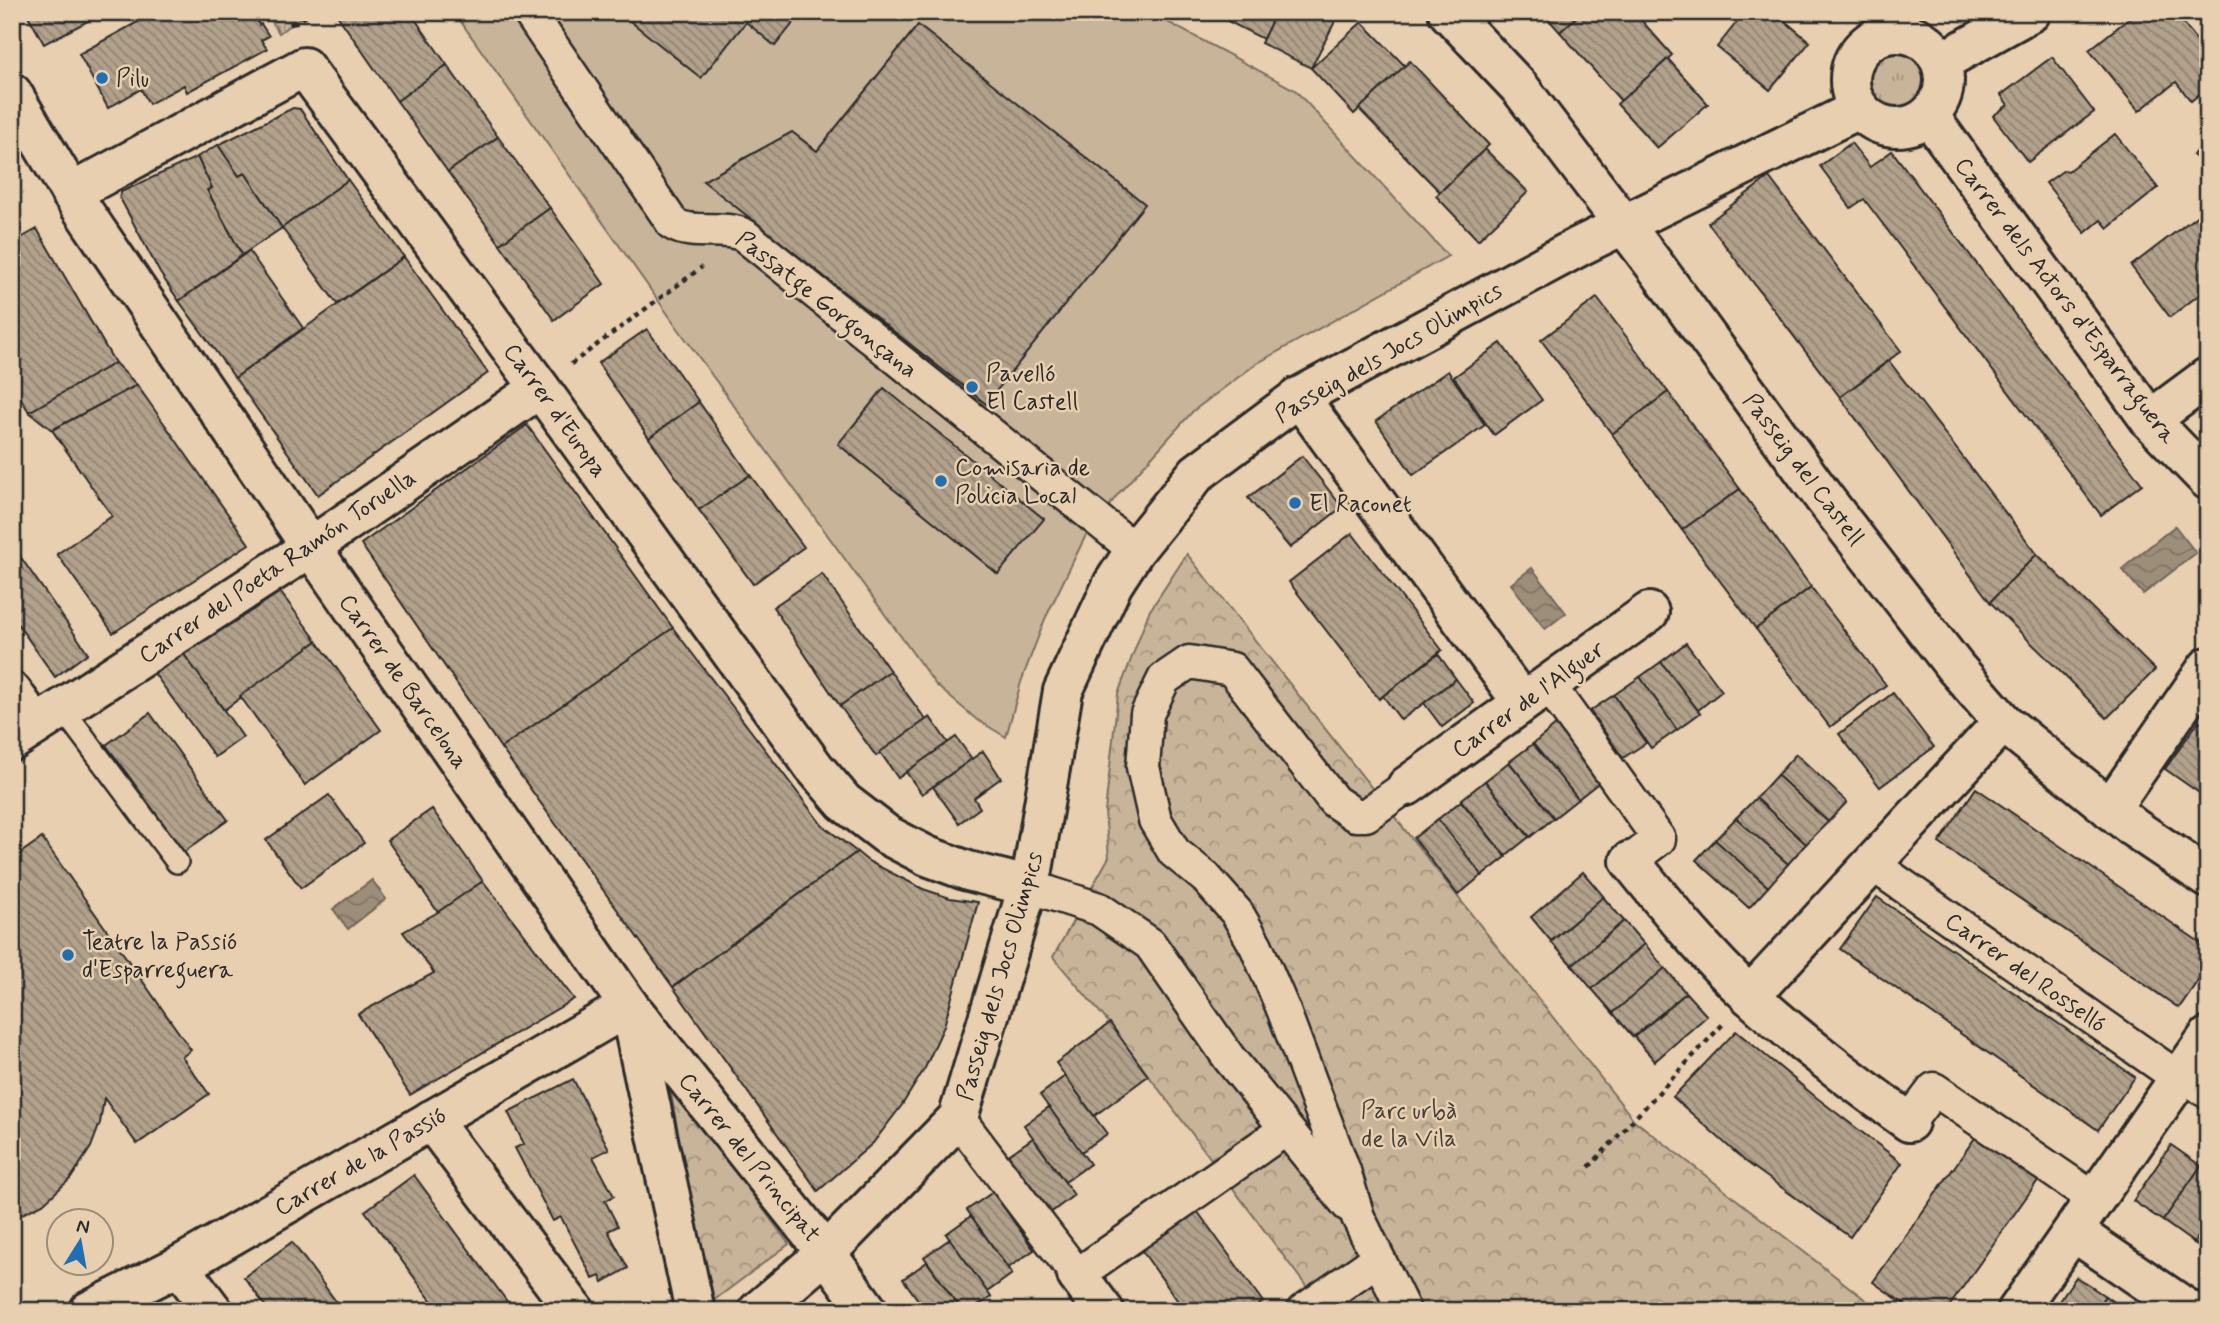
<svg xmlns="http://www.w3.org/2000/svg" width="2220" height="1323" viewBox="0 0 2220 1323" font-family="Mynerve,sans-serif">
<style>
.grass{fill:url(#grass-tufts);stroke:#7a7062;stroke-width:2}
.park{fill:url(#park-crowns);stroke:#7a7062;stroke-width:2}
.pitch{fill:#c8b499;stroke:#7a7062;stroke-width:2}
.water{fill:url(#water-waves);stroke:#6f665a;stroke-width:2}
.building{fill:url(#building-back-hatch);stroke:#2b2b2b;stroke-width:2}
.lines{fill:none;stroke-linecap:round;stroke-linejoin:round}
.service-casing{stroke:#2b2b2b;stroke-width:26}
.pedestrian-casing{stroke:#2b2b2b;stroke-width:37}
.minor-casing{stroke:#2b2b2b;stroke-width:44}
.path{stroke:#2b2b2b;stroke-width:4.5;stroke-dasharray:5 5;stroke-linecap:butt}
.service{stroke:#e7cfaf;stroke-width:21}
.pedestrian{stroke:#e7cfaf;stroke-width:32}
.minor{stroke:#e7cfaf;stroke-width:38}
.poi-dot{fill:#1f6fb2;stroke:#e7cfaf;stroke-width:2.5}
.labels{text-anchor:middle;stroke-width:5;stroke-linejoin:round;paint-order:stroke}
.poi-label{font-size:24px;fill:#2b2b2b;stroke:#e7cfaf;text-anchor:start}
.street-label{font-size:24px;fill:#2b2b2b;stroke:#e7cfaf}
.park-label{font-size:24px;fill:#43403c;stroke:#e7cfaf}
</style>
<defs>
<pattern id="grass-tufts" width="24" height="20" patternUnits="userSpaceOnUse" patternTransform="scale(1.75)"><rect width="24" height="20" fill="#c8b499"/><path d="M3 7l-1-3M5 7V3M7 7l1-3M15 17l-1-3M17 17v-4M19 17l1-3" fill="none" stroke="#a3937d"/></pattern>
<pattern id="park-crowns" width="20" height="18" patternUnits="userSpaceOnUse" patternTransform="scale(1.75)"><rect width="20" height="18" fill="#c8b499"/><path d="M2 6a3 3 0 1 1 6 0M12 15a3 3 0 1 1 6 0" fill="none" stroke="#a3937d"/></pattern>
<pattern id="water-waves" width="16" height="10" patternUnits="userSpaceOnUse" patternTransform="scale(1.75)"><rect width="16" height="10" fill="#9d8e7a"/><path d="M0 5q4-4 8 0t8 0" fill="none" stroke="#807464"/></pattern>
<pattern id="building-back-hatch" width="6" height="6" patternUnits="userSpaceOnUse" patternTransform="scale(1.75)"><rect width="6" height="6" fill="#b2a18b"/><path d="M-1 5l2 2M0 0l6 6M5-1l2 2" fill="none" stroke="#918372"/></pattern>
</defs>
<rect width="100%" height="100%" fill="#e7cfaf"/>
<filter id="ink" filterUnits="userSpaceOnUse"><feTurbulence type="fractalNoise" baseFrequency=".0143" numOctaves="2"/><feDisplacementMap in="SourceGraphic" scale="14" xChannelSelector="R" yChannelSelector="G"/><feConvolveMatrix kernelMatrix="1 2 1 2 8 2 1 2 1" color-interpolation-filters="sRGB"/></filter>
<g filter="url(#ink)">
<g class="grass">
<path d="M266,12H308L279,33Z"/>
<circle cx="1897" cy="80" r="27"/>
</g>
<g class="park">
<path d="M1187,554L1634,1120L1880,1311H1329L1318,1302L1110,1024L1053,957L1109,857L1105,812L1118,694L1149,612Z"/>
<path d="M669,1082L789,1244L709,1304Z"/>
</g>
<path class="pitch" d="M454,12H1149L1295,90L1448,256L1256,364L1193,411L1119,493L1085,537L1045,619L1021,682L1006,737L976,719L936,685L672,320Z"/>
<g class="water">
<path d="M2175,526L2196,553L2143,594L2122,569Z"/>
<path d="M1532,568L1566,613L1545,629L1511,584Z"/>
<path d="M372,880L386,899L348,929L333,909Z"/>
</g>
<g class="building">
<path d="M26,12H105L44,44Z"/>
<path d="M156,12H253L259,25L261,24L269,36L261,40L267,49L187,92L184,85L149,104L141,89L108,108L79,54Z"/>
<path d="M335,12H410L447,65L397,101Z"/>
<path d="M619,12H802L775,46L746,22L701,78Z"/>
<path d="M1210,12H1276L1263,39Z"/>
<path d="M1276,12H1340L1311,68L1261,43Z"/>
<path d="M1542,12H1582L1560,32Z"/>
<path d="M1582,12H1634L1672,55L1621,101L1560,32Z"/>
<path d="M1745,12H1774L1810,42L1770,90L1717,47Z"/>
<path d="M2137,12H2174L2208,55V87L2191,101L2176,82L2139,111L2089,50Z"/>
<path d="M1362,22L1405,66L1354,114L1311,68Z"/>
<path d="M918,25L1145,204L986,404L703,181L792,132L817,151Z"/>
<path d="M2052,57L2094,112L2028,162L1993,116L2008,105L2001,95Z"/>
<path d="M1668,59L1708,104L1657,148L1617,104Z"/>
<path d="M1410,61L1489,145L1440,192L1359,109Z"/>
<path d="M447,65L498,137L448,172L397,101Z"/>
<path d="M293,108L300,109L348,180L282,228L245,173L239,176L218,145Z"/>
<path d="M2115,134L2158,188L2108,228L2101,220L2085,233L2046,183L2064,170L2068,171Z"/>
<path d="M2208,136V167L2193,155Z"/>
<path d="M498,137L550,208L500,244L448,172Z"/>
<path d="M1851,143L1870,167L1892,151L2142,484L2101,515L1864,199L1851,208L1820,166Z"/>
<path d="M218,145L239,176L245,173L282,228L242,255L207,190L212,188L197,157Z"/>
<path d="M1485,149L1528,192L1478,240L1436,196Z"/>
<path d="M197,157L212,188L207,190L242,255L179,301L160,273L120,198L121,192Z"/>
<path d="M1769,177L1901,351L1840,397L1708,223Z"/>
<path d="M348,180L404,257L337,304L282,228Z"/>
<path d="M550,208L604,284L554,320L500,244Z"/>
<path d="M2202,212L2208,220V288L2170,317L2131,266Z"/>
<path d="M37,229L115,363L29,412L12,384V243Z"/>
<path d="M249,251L303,328L235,378L179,301Z"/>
<path d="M404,257L488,373L318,495L235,378Z"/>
<path d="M1597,298L1668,392L1612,434L1541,340Z"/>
<path d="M647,329L699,402L649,438L598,363Z"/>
<path d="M1501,343L1542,400L1494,435L1454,377Z"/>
<path d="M1889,361L2037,554L1990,602L1840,397Z"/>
<path d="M115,363L137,385L52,430L29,412Z"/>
<path d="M1448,371L1485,425L1413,475L1376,421Z"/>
<path d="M137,385L249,544L113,633L57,554L112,516L52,430Z"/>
<path d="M884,388L1044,519L998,574L838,444Z"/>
<path d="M1668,392L1740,489L1682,530L1612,434Z"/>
<path d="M699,402L750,475L699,510L649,438Z"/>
<path d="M527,425L673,628L501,748L361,544Z"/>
<path d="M1302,456L1342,507L1290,548L1248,498Z"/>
<path d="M750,475L804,547L753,584L699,510Z"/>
<path d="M1740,489L1811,587L1756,629L1682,530Z"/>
<path d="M1352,533L1442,650L1379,699L1289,582Z"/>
<path d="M12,545L88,653L55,677L12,616Z"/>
<path d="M2037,554L2155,670L2107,718L1990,602Z"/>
<path d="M822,574L890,671L840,706L773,607Z"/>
<path d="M275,585L317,641L224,710L183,653Z"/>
<path d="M1811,587L1886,685L1830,727L1756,629Z"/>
<path d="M673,628L822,825L857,852L673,987L501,748Z"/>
<path d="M317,641L381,730L305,785L240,696Z"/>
<path d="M1686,643L1722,691L1698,710L1661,662Z"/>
<path d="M183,653L243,737L215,757L154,673Z"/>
<path d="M1438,654L1456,679L1401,720L1383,696Z"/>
<path d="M1661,662L1700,713L1677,730L1640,677Z"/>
<path d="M890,671L926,720L876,756L840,706Z"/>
<path d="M1640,677L1677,730L1651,748L1614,695Z"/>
<path d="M1456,679L1474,703L1442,727L1424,703Z"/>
<path d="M1893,693L1934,747L1880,787L1839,734Z"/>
<path d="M1614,695L1646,743L1623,758L1590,711Z"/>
<path d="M150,713L228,820L184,852L106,745Z"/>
<path d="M930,717L948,743L898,778L880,752Z"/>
<path d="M2199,721L2208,727V799L2165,769Z"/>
<path d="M1557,724L1602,780L1578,799L1533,744Z"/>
<path d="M956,737L972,759L922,794L906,772Z"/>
<path d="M1533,744L1578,799L1554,818L1509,762Z"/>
<path d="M983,751L1001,778L974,798L980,808L959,823L933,787Z"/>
<path d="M1796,754L1847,802L1828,822L1777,775Z"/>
<path d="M1509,762L1554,818L1530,837L1485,781Z"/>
<path d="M1777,775L1828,822L1806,844L1756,798Z"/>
<path d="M1485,781L1529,837L1505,856L1461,800Z"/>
<path d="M1976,788L2208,948V966L2179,1008L1939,843Z"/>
<path d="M329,795L364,843L301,888L266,840Z"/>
<path d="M1756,798L1806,844L1788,864L1736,818Z"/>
<path d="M1461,801L1506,857L1482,876L1437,820Z"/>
<path d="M432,809L483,881L438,912L387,840Z"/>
<path d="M1736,818L1788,864L1768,887L1715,840Z"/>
<path d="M1438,819L1482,875L1458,895L1414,838Z"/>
<path d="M42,838L191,1050L182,1057L209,1094L137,1144L104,1098L100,1123L91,1147L71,1178L43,1204L12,1219V859Z"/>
<path d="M1715,840L1768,887L1749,908L1696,860Z"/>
<path d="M857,852L868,861L923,889L950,898L978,902L944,1026L925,1068L902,1105L873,1143L818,1191L673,987Z"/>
<path d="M1583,872L1604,897L1551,941L1531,917Z"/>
<path d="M483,881L574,999L410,1095L358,1014L434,973L403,932L438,912Z"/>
<path d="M1603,897L1624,921L1572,965L1551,942Z"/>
<path d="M1877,897L2135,1077L2098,1130L1840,949Z"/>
<path d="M1624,921L1644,944L1592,989L1572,965Z"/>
<path d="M1645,944L1665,969L1613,1013L1592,989Z"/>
<path d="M1665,968L1686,993L1633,1037L1613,1013Z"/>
<path d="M1686,993L1707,1016L1655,1061L1634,1037Z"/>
<path d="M1110,1023L1148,1076L1094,1116L1056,1063Z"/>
<path d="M1736,1031L1817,1098L1902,1163L1850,1237L1745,1161L1673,1097Z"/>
<path d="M1065,1076L1107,1134L1081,1152L1040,1095Z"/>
<path d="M573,1079L609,1149L593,1157L614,1196L605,1201L618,1226L608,1231L628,1268L603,1282L600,1276L593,1279L561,1217L553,1221L515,1148L524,1144L508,1112Z"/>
<path d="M1049,1107L1090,1164L1065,1182L1024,1125Z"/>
<path d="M1977,1135L2039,1179L1946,1311H1914L1873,1282Z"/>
<path d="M1033,1138L1074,1195L1049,1214L1007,1156Z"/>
<path d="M2171,1145L2201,1166L2163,1221L2133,1201Z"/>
<path d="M2201,1166L2208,1170V1223L2194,1243L2163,1221Z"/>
<path d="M414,1175L514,1311H439L365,1211Z"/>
<path d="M993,1192L1034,1250L1008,1268L967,1210Z"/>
<path d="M1195,1208L1263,1302L1251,1311H1185L1140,1248Z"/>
<path d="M971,1216L1012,1274L987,1292L946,1234Z"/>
<path d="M2208,1223V1252L2194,1243Z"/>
<path d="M950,1239L991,1297L970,1311H962L924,1257Z"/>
<path d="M292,1242L343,1311H269L244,1277Z"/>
<path d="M927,1262L962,1311H926L903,1279Z"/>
<path d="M2076,1277L2105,1296L2095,1311H2052Z"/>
<path d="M2105,1296L2126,1311H2095Z"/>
</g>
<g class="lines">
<defs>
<g id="service">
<path d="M62,708L177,862"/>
<path d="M2180,1079L2208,1099"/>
</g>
<g id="pedestrian">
<path d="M529,12L673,224C693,236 722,225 744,235L1135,550"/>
<path d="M1548,684L1659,839L1630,861"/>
<path d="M1872,864L2180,1079"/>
<path d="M1028,886L1099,909L1150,944L1229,1058L1348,1205"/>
<path d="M958,1118L1077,1275L1286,1129"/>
<path d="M1909,1122L1934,1089L2096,1200"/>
<path d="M1303,1311L1378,1259"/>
<path d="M1404,1311L1358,1217L1344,1171L1283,1009L1256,946L1237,913L1206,878L1174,852L1155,820L1143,767L1147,714L1164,679L1189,662L1232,669L1334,801L1355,815H1366L1407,786"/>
</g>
<g id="minor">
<path d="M1448,12L1520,88L1656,267L1824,498L1955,667L2003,722L2134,828L2208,878"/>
<circle cx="1897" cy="80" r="47"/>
<path d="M1941,62L2031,12"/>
<path d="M12,93L71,193L311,547L629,1006L695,1311"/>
<path d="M1929,116L2150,420L2208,480"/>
<path d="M71,193L304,67L540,388L814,767L844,802L887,835L927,856L968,871L1028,886"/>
<path d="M1299,397L1522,702"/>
<path d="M2150,420L2208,377"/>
<path d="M12,692L36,725"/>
<path d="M12,741L311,547L540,388"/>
<path d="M1407,786L1649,612"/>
<path d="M2110,809L2208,667"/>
<path d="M1630,861C1668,908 1706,955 1750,996C1800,1042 1854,1082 1909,1122"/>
<path d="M1750,996L2003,722"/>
<path d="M635,1013L826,1253L868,1311"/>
<path d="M431,1120L575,1311"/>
<path d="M2074,1232L2190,1311"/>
<path d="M179,1266L213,1311"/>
<path d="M1077,1275L1104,1311"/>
<path d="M89,1311L179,1266L629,1006"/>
<path d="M758,1311L826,1253L958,1118L1033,870L1063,691L1113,584L1135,550L1197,473L1299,397L1580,246L1859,109"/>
<path d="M2017,1311L2208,1037"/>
</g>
</defs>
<use href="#service" class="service-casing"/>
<use href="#pedestrian" class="pedestrian-casing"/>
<use href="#minor" class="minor-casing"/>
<g class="path">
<path d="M287,12L294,29"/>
<path d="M293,24L313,12"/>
<path d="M571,364L702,267"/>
<path d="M1589,1167L1723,1024"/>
</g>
<use href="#service" class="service"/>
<use href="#pedestrian" class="pedestrian"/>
<use href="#minor" class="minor"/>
</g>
</g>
<g class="poi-dot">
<circle cx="102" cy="78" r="7"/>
<circle cx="972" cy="387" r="7"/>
<circle cx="941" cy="481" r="7"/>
<circle cx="1295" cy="503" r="7"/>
<circle cx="68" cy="955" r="7"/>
</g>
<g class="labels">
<g class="poi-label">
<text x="116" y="86">Pilu</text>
<text x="986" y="381">Pavelló<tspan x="986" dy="28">El Castell</tspan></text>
<text x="955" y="475">Comisaria de<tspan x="955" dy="28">Policia Local</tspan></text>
<text x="1309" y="511">El Raconet</text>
<text x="82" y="949">Teatre la Passió<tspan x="82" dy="28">d'Esparreguera</tspan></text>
</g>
<g class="street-label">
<text transform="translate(2066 300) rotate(53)" y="8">Carrer dels Actors d'Esparraguera</text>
<text transform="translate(827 304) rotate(38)" y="8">Passatge Gorgonçana</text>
<text transform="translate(1388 352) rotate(-30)" y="8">Passeig dels Jocs Olimpics</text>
<text transform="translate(556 410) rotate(54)" y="8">Carrer d'Europa</text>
<text transform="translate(1804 469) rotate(53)" y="8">Passeig del Castell</text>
<text transform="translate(277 566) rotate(-34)" y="8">Carrer del Poeta Ramón Toruella</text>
<text transform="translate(404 681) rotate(55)" y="8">Carrer de Barcelona</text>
<text transform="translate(1528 699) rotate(-36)" y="8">Carrer de l'Alguer</text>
<text transform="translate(2026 972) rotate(35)" y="8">Carrer del Rosselló</text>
<text transform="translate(999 976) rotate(-74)" y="8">Passeig dels Jocs Olimpics</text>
<text transform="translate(750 1157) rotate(51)" y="8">Carrer del Principat</text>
<text transform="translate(360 1161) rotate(-30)" y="8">Carrer de la Passió</text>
</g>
<g class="park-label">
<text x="1409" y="1118">Parc urbà<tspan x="1409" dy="28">de la Vila</tspan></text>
</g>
</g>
<rect width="2220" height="1323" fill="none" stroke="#e7cfaf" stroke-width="42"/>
<rect x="21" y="21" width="2178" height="1281" fill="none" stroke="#2b2b2b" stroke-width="2.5" filter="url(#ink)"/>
<g transform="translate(80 1242) rotate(11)"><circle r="33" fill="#e7cfaf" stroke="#9c8d7a" stroke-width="2"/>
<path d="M0-5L12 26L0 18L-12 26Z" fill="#1f6fb2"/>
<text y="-10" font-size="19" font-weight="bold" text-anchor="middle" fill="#2b2b2b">N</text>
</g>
</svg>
